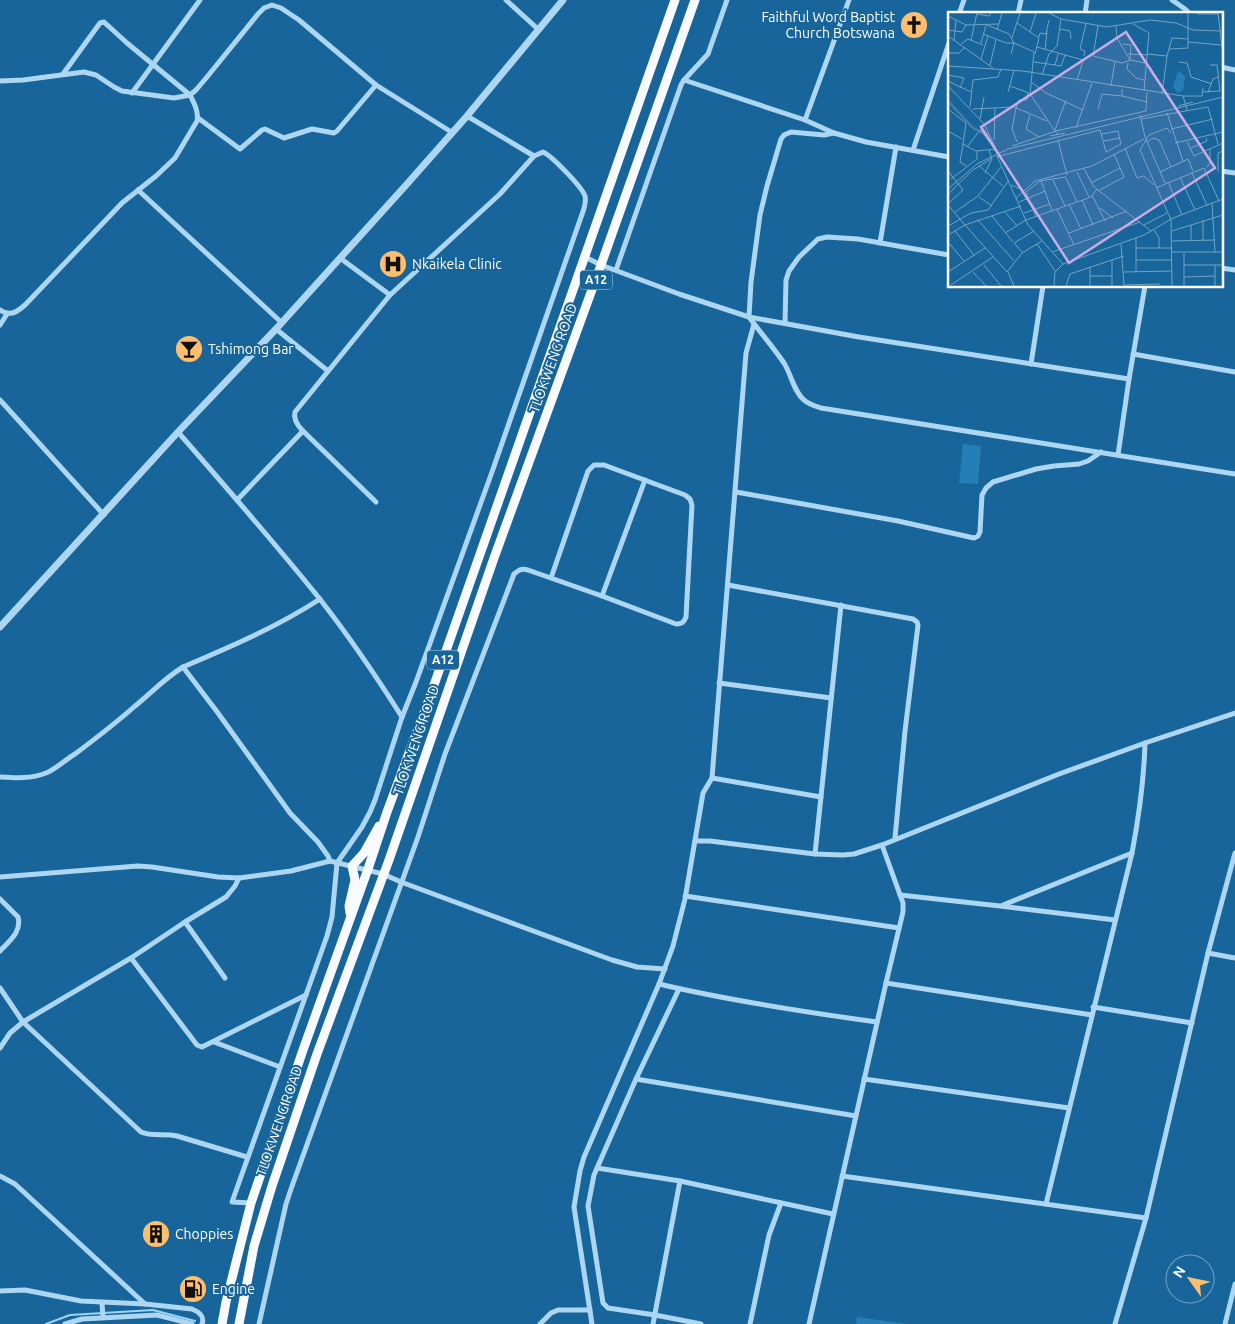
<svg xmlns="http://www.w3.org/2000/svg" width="1235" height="1324" viewBox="0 0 1235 1324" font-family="Ubuntu,sans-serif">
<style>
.green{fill:#267eb7}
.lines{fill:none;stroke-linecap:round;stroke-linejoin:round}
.stream{stroke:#9ed4f5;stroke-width:2}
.minor{stroke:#acd6f2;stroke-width:5}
.tertiary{stroke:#acd6f2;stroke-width:7}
.primary{stroke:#f7fbff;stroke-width:9}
.labels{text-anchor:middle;stroke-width:4;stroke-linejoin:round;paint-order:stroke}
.shield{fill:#17659a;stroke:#b9d1e1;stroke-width:1}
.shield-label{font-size:12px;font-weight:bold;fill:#fff}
.poi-label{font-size:14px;fill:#fff;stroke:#17659a;text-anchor:start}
.street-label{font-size:14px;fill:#fff;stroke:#17659a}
.inset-river{fill:none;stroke:#487ea3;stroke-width:2.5}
.inset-road{fill:none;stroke:#74a3c2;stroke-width:1}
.view{fill:#caabe5;fill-opacity:0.15;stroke:#caabe5;stroke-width:2.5}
.inset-edge{fill:none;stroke:#fff;stroke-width:2.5}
</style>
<rect width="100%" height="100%" fill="#17659a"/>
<g class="green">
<path d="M963,444L981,446L978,484L959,483Z"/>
<path d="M857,1317L907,1324H856Z"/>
</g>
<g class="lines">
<path class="stream" d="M46,1324L70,1315L153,1310L195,1321"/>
<g class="minor">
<path d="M506,0L539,30"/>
<path d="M1172,0L1185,9L1190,14"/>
<path d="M959,14L964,0"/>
<path d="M1018,14L1021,0"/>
<path d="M1085,14L1087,0"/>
<path d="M1221,67L1235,70"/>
<path d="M684,80L805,120L834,133L866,142L949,157"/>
<path d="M0,81L23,80L84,72L96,75L114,87L122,91L174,98L190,95L196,90L207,77L258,14L264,8L272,5L281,8L299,20L376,85L453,133"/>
<path d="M132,93L200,0"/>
<path d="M467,116L534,156"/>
<path d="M198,118L240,149L262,130L265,129L284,138L312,129L334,133L337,131L376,85"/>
<path d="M805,120L849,0"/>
<path d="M834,133L824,135L791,132L784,135L781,139L767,186L760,215L751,282L749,317C760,332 773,347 784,363C791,374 794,392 804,400C808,404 815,406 821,408L1235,474"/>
<path d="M913,150L949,43"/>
<path d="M1221,171L1235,173"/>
<path d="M138,190L281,322"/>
<path d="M880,243L896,147"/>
<path d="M585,257L601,265L679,294L749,317L859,337L1129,379"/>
<path d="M340,258L390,295L295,412C293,419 298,426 303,431L376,502"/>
<path d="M1221,268L1235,270"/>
<path d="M616,270L681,85L684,80L708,54L727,0"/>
<path d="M0,310C10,317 17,312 25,305L122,203L156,176L175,158L197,121C199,112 194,103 190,95L127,43L104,22L100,23L63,74"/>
<path d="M785,323L786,280L789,271L799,257L818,239L827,237L858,239L949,255"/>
<path d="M0,325L7,314"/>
<path d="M276,329L328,371"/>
<path d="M1133,354L1235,372"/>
<path d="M1031,364L1043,286"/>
<path d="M0,400L104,515"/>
<path d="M178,432C226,487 273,541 319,598C349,636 376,676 402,717"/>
<path d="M1118,455L1129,379L1145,286"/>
<path d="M736,492L898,521L974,538L978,536L980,532L982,495L986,488L993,482L1036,469L1054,466L1079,464L1088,461L1101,452"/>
<path d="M237,500L303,431"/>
<path d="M728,585L913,619L917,622L918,625L905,731L895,838"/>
<path d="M602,596L645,480"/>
<path d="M183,667L218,713L290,813L318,842L328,856L330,861"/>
<path d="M719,683L831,698"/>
<path d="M0,777C16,778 31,779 46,773C56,769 65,760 75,754C95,739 116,723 135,706C151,693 165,678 183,667C230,647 277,627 320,599"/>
<path d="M712,778L821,797"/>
<path d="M695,841H710L815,854L843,855L854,854L882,845L1059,774L1145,743L1235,713"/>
<path d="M815,854L841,605"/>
<path d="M0,877L138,866L152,867L218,877L239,878L291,871L330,861L383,874L401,882L612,960L637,967L665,969"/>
<path d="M900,895L1000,906L1115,920"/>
<path d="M685,896L899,928"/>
<path d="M0,899L18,917C22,932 9,941 0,951"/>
<path d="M1003,905L1132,853"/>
<path d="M185,922L225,978"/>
<path d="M1208,953L1235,958"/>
<path d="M131,958L197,1045L202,1047L306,995"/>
<path d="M886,983L1092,1015"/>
<path d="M659,984C731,1001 804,1012 877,1022"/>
<path d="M0,988L23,1022L141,1132C152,1137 165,1133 177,1136L247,1157"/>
<path d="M679,989L636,1079L594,1175L588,1206L603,1303L608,1308L655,1315L701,1324"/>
<path d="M1093,1007L1192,1023"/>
<path d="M214,1042L280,1067"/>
<path d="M0,1048L10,1033L23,1022L131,958L185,922L226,897L235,886L239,878"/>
<path d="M636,1079L856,1116"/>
<path d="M864,1079L1069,1108"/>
<path d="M597,1168L680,1181L833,1214"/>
<path d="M0,1176L15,1184L145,1304"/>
<path d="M842,1176L1146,1218"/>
<path d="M251,1203L232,1202L327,936L332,917L337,863L362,827L370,812L375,800L402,717L416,682L492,472L580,220C582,214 587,204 585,196C582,187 552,156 543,152L534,156L500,194L390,295"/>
<path d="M1046,1204L1132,853C1139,816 1144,780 1145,743"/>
<path d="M0,1291L25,1290L81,1301L145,1304L192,1309C199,1312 205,1316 202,1324"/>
<path d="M102,1303L103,1317"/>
<path d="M65,1324L82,1319L157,1315L192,1324"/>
<path d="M259,1324L286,1204L291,1189L418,837L445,754L514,574C519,570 521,568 528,570L602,596L676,624C682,624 684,622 686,617L692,505L690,499L685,495L604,465H594L588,471L551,578"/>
<path d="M540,1324L551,1313L558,1310H590"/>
<path d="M592,1324L574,1207L580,1171L584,1157L659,984L673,946L685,899L702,799L703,793L712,778L746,353L754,324"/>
<path d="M653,1324L680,1181"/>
<path d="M750,1324L769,1235L781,1203"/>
<path d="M809,1324L886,983L903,912V903L882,845"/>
<path d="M1115,1324L1146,1218L1208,953L1235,853"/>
<path d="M1225,1324L1235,1284"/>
</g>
<path class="tertiary" d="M0,627L178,432L276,329L407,184L467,116L563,0"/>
<g class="primary">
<path d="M350,913L349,906L355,880L352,866L364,853L379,826"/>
<path d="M222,1324L226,1302L251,1203L303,1050L368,869L387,812L428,702L675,0"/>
<path d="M239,1324L254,1246L272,1186L317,1054L389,860L494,558L601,265L695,0"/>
</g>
</g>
<defs>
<symbol id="church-disc" viewBox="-11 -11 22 22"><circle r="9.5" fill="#ffbe6d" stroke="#17659a"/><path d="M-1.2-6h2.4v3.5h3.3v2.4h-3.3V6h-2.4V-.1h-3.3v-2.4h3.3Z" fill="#111"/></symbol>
<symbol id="hospital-disc" viewBox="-11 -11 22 22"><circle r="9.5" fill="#ffbe6d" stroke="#17659a"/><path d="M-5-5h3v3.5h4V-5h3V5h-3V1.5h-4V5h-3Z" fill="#111"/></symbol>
<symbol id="bar-disc" viewBox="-11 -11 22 22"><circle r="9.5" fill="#ffbe6d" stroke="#17659a"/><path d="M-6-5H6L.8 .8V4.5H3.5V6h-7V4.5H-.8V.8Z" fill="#111"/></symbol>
<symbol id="building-disc" viewBox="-11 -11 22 22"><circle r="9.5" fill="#ffbe6d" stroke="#17659a"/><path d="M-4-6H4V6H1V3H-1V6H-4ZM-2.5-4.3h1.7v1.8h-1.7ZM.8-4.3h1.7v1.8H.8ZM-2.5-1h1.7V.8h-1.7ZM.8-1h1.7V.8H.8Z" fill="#111"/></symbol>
<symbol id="fuel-disc" viewBox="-11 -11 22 22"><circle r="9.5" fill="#ffbe6d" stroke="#17659a"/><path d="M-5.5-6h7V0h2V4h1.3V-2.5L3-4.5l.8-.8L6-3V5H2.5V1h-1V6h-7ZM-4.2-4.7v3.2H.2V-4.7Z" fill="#111"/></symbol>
</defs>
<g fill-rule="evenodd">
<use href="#church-disc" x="898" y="9" width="32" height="32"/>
<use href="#hospital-disc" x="377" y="248" width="32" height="32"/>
<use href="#bar-disc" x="173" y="333" width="32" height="32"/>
<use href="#building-disc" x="140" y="1218" width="32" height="32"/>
<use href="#fuel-disc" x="177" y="1273" width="32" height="32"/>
</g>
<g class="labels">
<g class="shield">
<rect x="580" y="270.5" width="32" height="19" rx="4"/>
<rect x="427" y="650.5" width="32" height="19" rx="4"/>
</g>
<g class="shield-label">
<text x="596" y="284">A12</text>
<text x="443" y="664">A12</text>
</g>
<g class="poi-label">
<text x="895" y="22" text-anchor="end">Faithful Word Baptist<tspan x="895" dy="16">Church Botswana</tspan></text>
<text x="412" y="269">Nkaikela Clinic</text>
<text x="208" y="354">Tshimong Bar</text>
<text x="175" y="1239">Choppies</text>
<text x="212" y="1294">Engine</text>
</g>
<g class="street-label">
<text transform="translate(553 358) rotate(-70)" y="5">TLOKWENG ROAD</text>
<text transform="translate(416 740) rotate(-71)" y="5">TLOKWENG ROAD</text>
<text transform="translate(279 1121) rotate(-71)" y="5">TLOKWENG ROAD</text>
</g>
</g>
<g transform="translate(948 12)">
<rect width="275" height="275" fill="#17659a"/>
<path d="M230,58L237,64L235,78L230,81L225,75Z" fill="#267eb7"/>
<path class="inset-river" d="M0,89L25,116L40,123"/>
<path class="inset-road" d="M101,1L113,7L159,15L202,8L228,11L245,18L273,19M270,1L275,43M29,2L41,4L43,1M249,2H270M0,4L18,13L51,12M69,11L91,26L87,42M185,12L201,21L196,79M39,13L61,22L66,31L86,40L82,82L109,122M150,14L145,44L174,51L182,48L197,51M168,14L169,26L182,48M112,17L122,19L123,27M0,18L14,20L18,13M49,18L54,1M82,20L88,1M35,22L58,31H66L63,42M0,24L45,56M91,25L92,21L98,22L101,8M64,26L72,1M23,28L29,1M6,29L8,8M240,30L273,33M33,31L38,13M13,32L20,27L35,33M175,32L183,33L182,48M89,35L135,48M221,37L240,36V1M97,38L99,19M0,41H11L17,35M180,42L199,43M199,42L219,44L214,82M136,44L137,39L132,37L138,12M219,44L224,26L240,27M33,47L40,24M86,50L107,53L110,42M231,50L239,51L243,65L264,72M180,51L179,57L188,66L196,68M42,53L48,28M107,53L113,54L117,43M0,54L75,59L235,84L239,98M0,63L16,66L12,76M94,63L101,42L109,34L113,7M129,68L135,49M0,69L23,80M83,70L98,81L135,98M0,74L36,112L48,137L28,139L15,132L18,111L0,97M62,74L81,81M163,74L167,49M60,80L66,58M254,80L272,79L269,53H262M260,80L265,67L270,65M174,84L199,90M235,84H254L255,76M230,94L245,90M22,95L25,68L50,65L53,57M25,97L66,95L99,109M150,97L154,82L174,84V77M219,101L235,149M82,103L78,117L91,125M192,103L197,125L217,171M32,107L36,85M193,107L260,95L270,132M128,116L144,71M223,117L265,107M107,118L118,88M0,119L14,127M223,121L219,116L201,123L192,138L223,208L224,274M102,124L117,121M46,128L47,96M110,128L119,163M156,129L172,126M69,130L64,117L68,96L71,88H79L80,81M199,130L205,126L211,128L223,155M239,130L246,144L275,131M227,131L275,120M15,132L12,150L18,154M64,134L108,119L198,99L199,80M19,135L32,118L47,137M177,136L189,166L196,164L206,173M243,136L259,129L258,126M49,144L80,213L115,252M48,145L152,118L158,140L173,132L170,119L154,122M31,154L55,174M259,155L262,151V137M136,157L146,175L203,219M0,159L15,178L0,192M129,160L141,185M212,160L240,147L245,159M270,160V141L275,139M37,161L44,147L41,138M244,161L259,193M232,165L247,198M118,166L129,190M3,167L29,147V139M105,168L117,194M93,169L104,198M220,170L234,203M143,171L172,156M63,173L77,179M208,176L256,156L271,189M0,177L29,152L60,137L275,85M150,179L176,165L166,142M0,182L25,158L43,147M144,183L157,209M31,185L44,194M68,186L87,169L144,154L196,127M134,188L145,213M71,190L97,179M264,191L267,240M121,192L133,217M0,193L17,213L73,194M152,196L165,206M109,197L126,233M7,200L30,184L53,155M57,200L69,214M76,201L102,192M44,204L65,230M88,205L78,180L92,169L118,165M29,207L66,249M17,213L59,260L74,241L94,229M196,213L219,201M243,213V229M0,214L23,201L40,198L61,168M206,218L211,226V236M7,219L26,243M224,219L275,203M57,221L78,208L143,185L149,177M121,221L179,199M0,223L17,213M188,226V260M255,228V208M224,229L267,228M0,230L16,249M89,232L107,259M173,232L176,274M188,236H224M74,240L66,231L86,219M104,240L192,210M224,240H275M236,241V274M164,248V274M188,248H224M36,253L53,274M236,253H275M267,253V274M0,260L37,236M25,260L38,274M60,260L66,274M176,260L224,259M142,264H164M236,265L267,264M3,273L45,245M176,273L212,272M106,274L107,260L115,252L196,223L225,206L275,187M118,274L122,262L176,244M142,274V255"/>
<path class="view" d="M178,20L267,156L121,251L33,115Z"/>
<rect width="275" height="275" class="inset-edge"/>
</g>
<g transform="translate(1190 1279) rotate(303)"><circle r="24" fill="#17659a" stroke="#74a3c2"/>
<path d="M0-4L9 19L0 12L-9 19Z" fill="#ffbe6d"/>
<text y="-8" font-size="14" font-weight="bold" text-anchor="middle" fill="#ffffff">N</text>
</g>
</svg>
